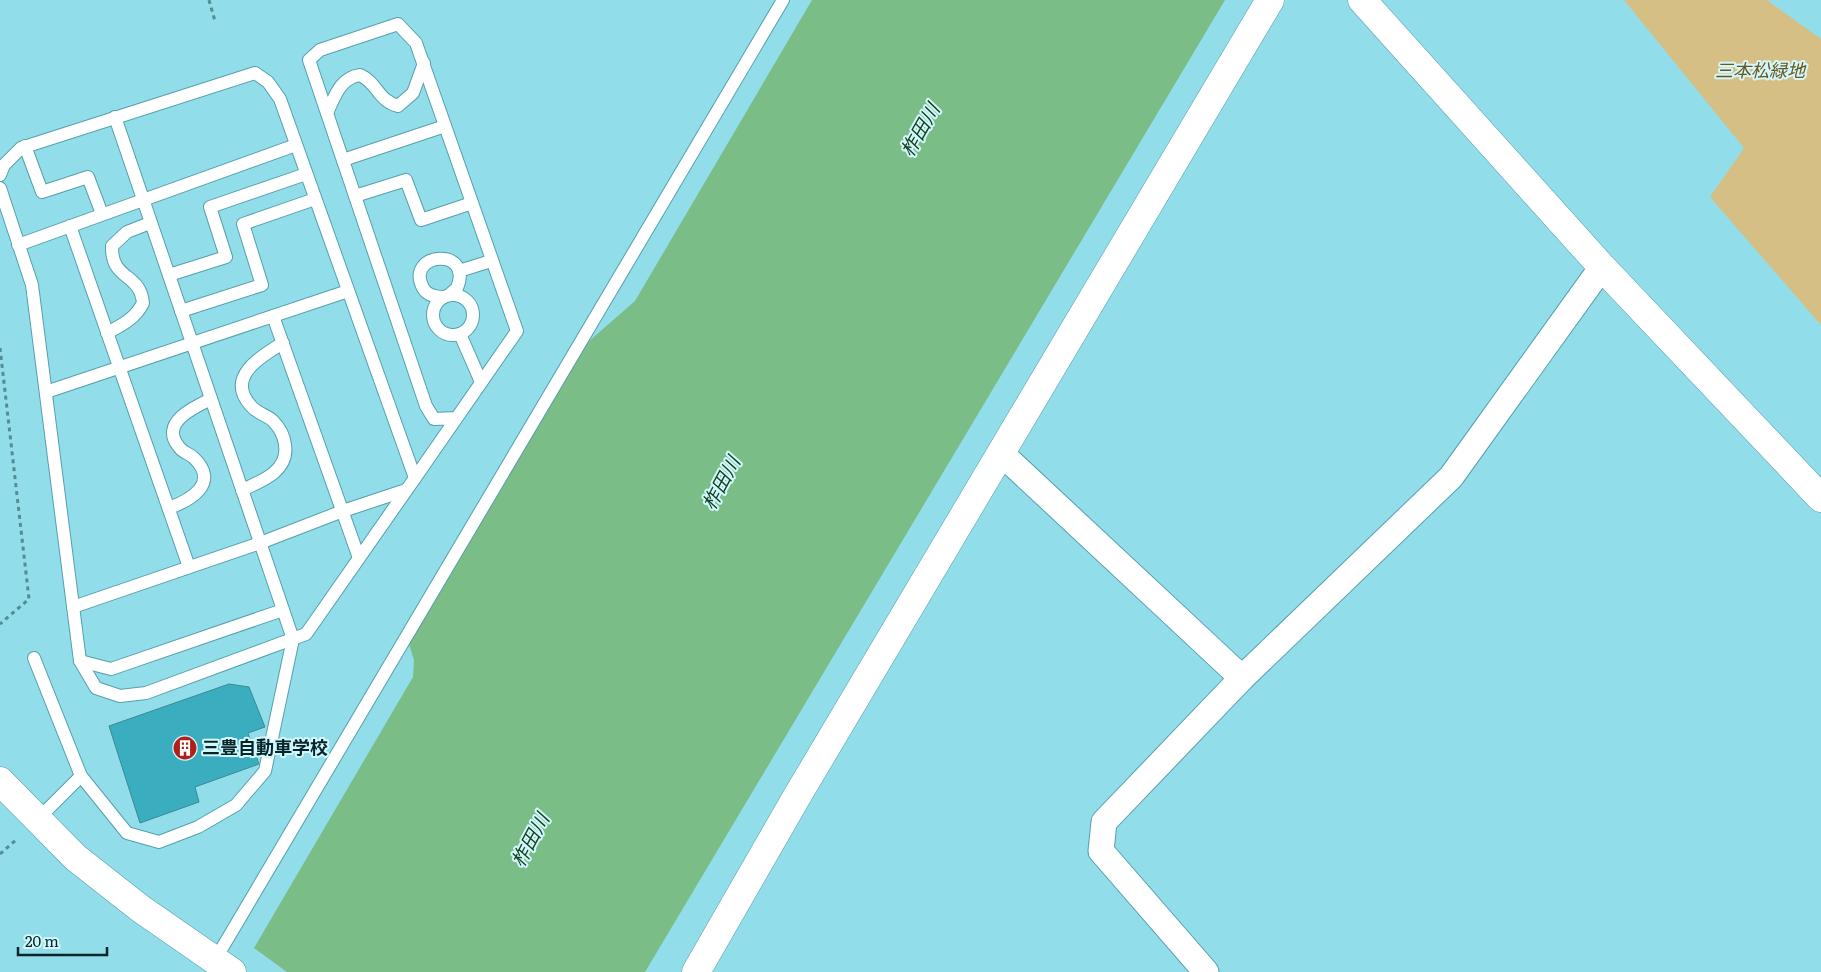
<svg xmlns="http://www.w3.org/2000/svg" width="1821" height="972" viewBox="0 0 1821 972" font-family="Literata,'Noto Sans JP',serif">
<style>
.green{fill:#d6bf85}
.water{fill:#7bbd86}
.building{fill:#3aaebf;stroke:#3d8995}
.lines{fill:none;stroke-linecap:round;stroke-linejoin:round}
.service-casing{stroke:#55a0ac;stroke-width:14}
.minor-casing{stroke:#55a0ac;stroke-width:27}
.tertiary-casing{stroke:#55a0ac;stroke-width:29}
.primary-casing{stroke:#55a0ac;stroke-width:29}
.path{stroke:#538c95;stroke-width:3;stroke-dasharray:4 4;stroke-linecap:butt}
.service{stroke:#fff;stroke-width:12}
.minor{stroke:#fff;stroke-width:25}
.tertiary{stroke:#fff;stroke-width:28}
.primary{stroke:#fff;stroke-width:28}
.labels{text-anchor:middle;stroke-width:4;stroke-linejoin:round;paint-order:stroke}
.park-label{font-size:18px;font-style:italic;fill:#6a551a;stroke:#d2f7fd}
.poi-label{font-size:18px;font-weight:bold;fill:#04252a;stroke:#d2f7fd;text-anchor:start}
.water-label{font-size:19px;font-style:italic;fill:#11421e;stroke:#d2f7fd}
</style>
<rect width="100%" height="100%" fill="#91dde9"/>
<path class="green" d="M1624,0H1767L1821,39V325L1710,197L1744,148Z"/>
<path class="water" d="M812,0H1225L645,972H287L254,948L413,677L414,660L408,641L588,342L635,301Z"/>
<path class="building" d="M229,684L249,687L265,727L248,733L259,764L195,787L199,802L140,823L109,726Z"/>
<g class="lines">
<defs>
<g id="service">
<path d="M327,113C335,96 340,78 360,75C378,83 377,100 398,106L413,93L424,63"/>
<path d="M25,146L42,192L88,177L102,214"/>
<path d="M343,160L445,126"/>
<path d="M0,175L4,165L21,148L255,73L268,82L280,99L415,478L306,634L146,693L120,696L96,688L80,661L32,285L0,188"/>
<path d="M355,196L406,180L421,220L472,203"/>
<path d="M70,226L189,567"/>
<path d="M18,245L296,145"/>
<path d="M459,271L491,261"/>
<path d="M169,275L226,257L210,207L306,174"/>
<circle cx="453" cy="315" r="20"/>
<path d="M443,297C435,297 427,295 423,288C404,252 474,246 457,288L449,295"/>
<path d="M181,311L262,285L243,224L315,199"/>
<path d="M273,316L359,558"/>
<path d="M107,333C122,325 135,319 143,303C140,272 111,281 112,246L127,232L150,223"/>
<path d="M460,334L481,382"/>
<path d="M46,392L348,291"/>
<path d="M415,478L517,331L416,43L398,24L320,50L309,60L426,406L434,419L456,418"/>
<path d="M242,490C262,481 289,471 285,445C284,435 280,428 273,421C267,415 258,414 251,406C225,377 261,356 283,343"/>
<path d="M169,508C191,500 220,483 194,458C189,453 183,453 179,447C159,423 194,407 211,399"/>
<path d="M73,607L260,543L343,511L406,490"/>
<path d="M34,658L81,776"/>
<path d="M80,661L111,669L283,610"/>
<path d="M37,820L81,776L127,833L159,842L198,827L236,805L265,771L293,639L115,117"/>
<path d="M215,960L783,0"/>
</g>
<g id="minor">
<path d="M1002,454L1242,678"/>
<path d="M1206,972L1101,851L1104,822L1242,678L1451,477L1602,267"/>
</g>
<g id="tertiary">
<path d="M1362,0L1602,267L1821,498"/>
<path d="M696,972L796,798L1270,0"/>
</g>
<path id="primary" d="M0,781L76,858L141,909L232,972"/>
</defs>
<use href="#service" class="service-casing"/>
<use href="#minor" class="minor-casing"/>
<use href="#tertiary" class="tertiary-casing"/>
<use href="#primary" class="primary-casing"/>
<g class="path">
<path d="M209,0L215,21"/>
<path d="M0,348L29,599L0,624"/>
<path d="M0,854L17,839"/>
</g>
<use href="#service" class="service"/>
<use href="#minor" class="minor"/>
<use href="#tertiary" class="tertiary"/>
<use href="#primary" class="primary"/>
</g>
<defs>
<symbol id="building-disc" viewBox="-11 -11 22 22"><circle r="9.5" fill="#b02018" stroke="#d2f7fd"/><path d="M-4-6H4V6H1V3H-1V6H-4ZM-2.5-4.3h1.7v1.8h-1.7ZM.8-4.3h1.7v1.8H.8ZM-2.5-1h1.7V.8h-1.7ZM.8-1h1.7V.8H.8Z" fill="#fff"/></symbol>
</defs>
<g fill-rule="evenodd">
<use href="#building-disc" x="171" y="734" width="28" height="28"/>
</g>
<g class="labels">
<g class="park-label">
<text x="1760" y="77">三本松緑地</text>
</g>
<g class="poi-label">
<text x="202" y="754">三豊自動車学校</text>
</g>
<g class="water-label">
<text transform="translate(920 130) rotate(-60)" y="7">柞田川</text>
<text transform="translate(721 483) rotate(-62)" y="7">柞田川</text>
<text transform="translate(530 840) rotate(-62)" y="7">柞田川</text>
</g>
</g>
<path d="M18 947v8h89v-8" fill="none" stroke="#04252a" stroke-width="2.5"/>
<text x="25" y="947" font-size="15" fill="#04252a" stroke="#d2f7fd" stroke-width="4" paint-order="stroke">20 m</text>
</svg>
